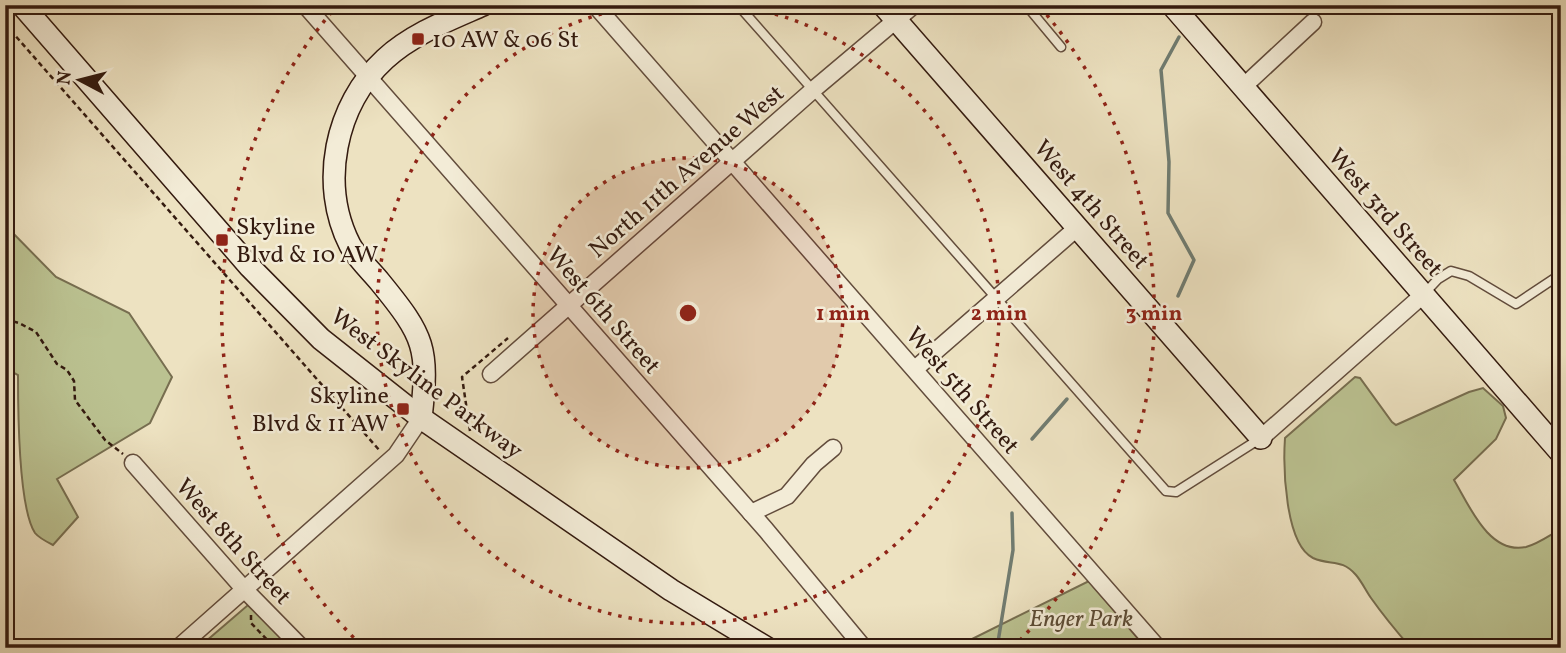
<svg xmlns="http://www.w3.org/2000/svg" width="1566" height="653" viewBox="0 0 1566 653" font-family="Vollkorn,serif">
<style>
.green{fill:#bbc291;stroke:#776e50;stroke-width:2}
.lines{fill:none;stroke-linecap:round;stroke-linejoin:round}
.stream{stroke:#707c71;stroke-width:3.5}
.lane-casing{stroke:#624c3c;stroke-width:11}
.street-casing{stroke:#624c3c;stroke-width:19}
.secondary-casing{stroke:#331a0f;stroke-width:24}
.path{stroke:#331a0f;stroke-width:2.5;stroke-dasharray:5 3.5;stroke-linecap:butt}
.lane{stroke:#f3ecd7;stroke-width:8}
.street{stroke:#f3ecd7;stroke-width:16}
.secondary{stroke:#f3ecd7;stroke-width:21}
.ring{fill:none;stroke:#8f2418;stroke-width:3.5;stroke-dasharray:3.5 7}
.poi-dot{fill:#8f2418;stroke:#f3ecd7;stroke-width:2.5}
.labels{text-anchor:middle;stroke-width:5;stroke-linejoin:round;paint-order:stroke}
.poi-label{font-size:24px;fill:#331a0f;stroke:#f3ecd7;text-anchor:start}
.street-label{font-size:24px;fill:#331a0f;stroke:#f3ecd7}
.park-label{font-size:24px;font-style:italic;fill:#5c4c36;stroke:#f3ecd7}
.centre{fill:#8f2418;stroke:#f3ecd7;stroke-width:3.5}
.ring-label{font-size:21px;text-anchor:middle;font-weight:bold;fill:#8f2418;stroke:#f3ecd7;stroke-width:5;stroke-linejoin:round;paint-order:stroke}
</style>
<rect width="100%" height="100%" fill="#ede2c1"/>
<filter id="stains"><feTurbulence type="fractalNoise" baseFrequency=".00286" numOctaves="4"/><feColorMatrix values="0 0 0 0 .2 0 0 0 0 .09 0 0 0 0 .02 0 0 0 .5 -.17"/></filter>
<radialGradient id="worn" r=".72"><stop offset=".6" stop-color="#630" stop-opacity="0"/><stop offset="1" stop-color="#630" stop-opacity=".3"/></radialGradient>
<g class="green">
<path d="M5,225L56,277L129,313L172,377L150,423L57,479L78,517L53,545C47,542 39,538 35,533C18,507 18,408 18,375L5,368Z"/>
<path d="M1355,377L1360,378L1392,422L1396,425L1469,392L1483,388L1503,406L1506,418L1496,439L1454,480C1469,505 1489,555 1526,547C1538,544 1550,535 1561,529V648H1411C1397,632 1383,615 1371,598C1366,591 1362,582 1356,575C1341,558 1331,566 1313,558C1285,544 1283,467 1285,438Z"/>
<path d="M1089,581L1146,648H954Z"/>
<path d="M248,605L292,648H198Z"/>
</g>
<g class="lines">
<g class="stream">
<path d="M1178,296L1194,260L1168,213L1169,162L1161,70L1179,37"/>
<path d="M1032,439L1067,399"/>
<path d="M997,648L1013,550L1012,513"/>
</g>
<defs>
<g id="lane">
<path d="M738,5L1166,491L1176,492L1261,438"/>
<path d="M1026,5L1061,47"/>
<path d="M1423,295L1438,279L1451,271L1469,276L1516,304L1561,274"/>
</g>
<g id="street">
<path d="M305,5L766,530L864,648"/>
<path d="M595,5L1158,648"/>
<path d="M1243,87L1313,22"/>
<path d="M915,369L1078,227"/>
<path d="M491,374L813,90L914,5"/>
<path d="M1261,438L1423,295"/>
<path d="M133,463L244,589L302,648"/>
<path d="M751,513L787,496L814,464L833,448"/>
<path d="M178,648L396,455L421,418"/>
</g>
<g id="secondary">
<path d="M22,5L250,267L321,339L421,418L671,590L767,648"/>
<path d="M883,5L1261,438"/>
<path d="M1172,5L1561,453"/>
<path d="M421,418C429,348 425,337 380,282C371,271 357,258 350,245C319,184 335,105 385,59C412,34 449,20 483,5"/>
</g>
</defs>
<use href="#lane" class="lane-casing"/>
<use href="#street" class="street-casing"/>
<use href="#secondary" class="secondary-casing"/>
<g class="path">
<path d="M5,24L380,451"/>
<path d="M5,319L19,323L36,332L57,364L67,370L74,381L75,400L105,440L123,454"/>
<path d="M470,431L462,377L508,338"/>
<path d="M251,615V623L275,648"/>
</g>
<use href="#lane" class="lane"/>
<use href="#street" class="street"/>
<use href="#secondary" class="secondary"/>
</g>
<circle cx="688" cy="313" r="155" fill="#8f2418" fill-opacity=".12"/>
<g class="ring">
<circle cx="688" cy="313" r="155"/>
<path d="M734 5A311 311 0 1 1 642 5"/>
<path d="M361 645A466 466 0 0 1 336 7M1040 7A466 466 0 0 1 1015 645"/>
</g>
<g class="poi-dot">
<rect x="411" y="32" width="14" height="14" rx="3.5"/>
<rect x="215" y="233" width="14" height="14" rx="3.5"/>
<rect x="396" y="402" width="14" height="14" rx="3.5"/>
</g>
<g class="labels">
<g class="poi-label">
<text x="432" y="47">10 AW &amp; 06 St</text>
<text x="236" y="234">Skyline<tspan x="236" dy="28">Blvd &amp; 10 AW</tspan></text>
<text x="389" y="403" text-anchor="end">Skyline<tspan x="389" dy="28">Blvd &amp; 11 AW</tspan></text>
</g>
<g class="street-label">
<text transform="translate(686 171) rotate(-41)" y="8">North 11th Avenue West</text>
<text transform="translate(1092 204) rotate(49)" y="8">West 4th Street</text>
<text transform="translate(1386 212) rotate(49)" y="8">West 3rd Street</text>
<text transform="translate(604 310) rotate(49)" y="8">West 6th Street</text>
<text transform="translate(427 383) rotate(37)" y="8">West Skyline Parkway</text>
<text transform="translate(963 390) rotate(49)" y="8">West 5th Street</text>
<text transform="translate(234 541) rotate(48)" y="8">West 8th Street</text>
</g>
<g class="park-label">
<text x="1081" y="626">Enger Park</text>
</g>
</g>
<circle cx="688" cy="313" r="10" class="centre"/>
<g class="ring-label">
<text x="843" y="320">1 min</text>
<text x="999" y="320">2 min</text>
<text x="1154" y="320">3 min</text>
</g>
<rect width="1566" height="653" fill="none" stroke="#ede2c1" stroke-width="28"/>
<rect x="7" y="7" width="1552" height="639" fill="none" stroke="#331a0f" stroke-width="3.5"/>
<rect x="14" y="14" width="1538" height="625" fill="none" stroke="#331a0f" stroke-width="2"/>
<g transform="translate(80 80) rotate(277)" stroke="#f3ecd7" stroke-width="5" paint-order="stroke">
<path d="M0-5L12 26L0 18L-12 26Z" fill="#331a0f"/>
<text y="-10" font-size="19" font-weight="bold" text-anchor="middle" fill="#331a0f">N</text>
</g>
<rect width="100%" height="100%" filter="url(#stains)"/>
<rect width="100%" height="100%" fill="url(#worn)"/>
</svg>
